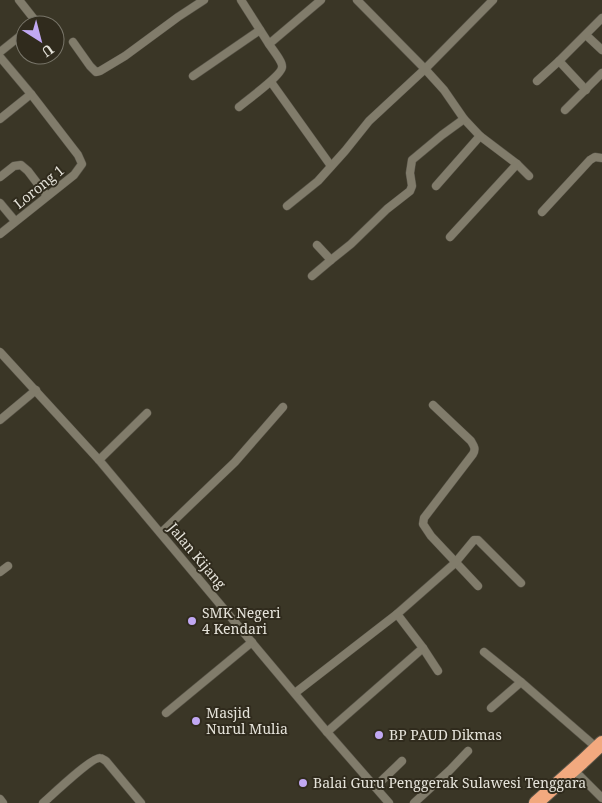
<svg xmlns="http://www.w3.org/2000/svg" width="602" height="803" viewBox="0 0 602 803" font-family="'Noto Serif',serif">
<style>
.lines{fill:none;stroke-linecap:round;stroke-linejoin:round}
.street-casing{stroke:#585448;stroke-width:9}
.highway-casing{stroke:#585448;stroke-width:16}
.street{stroke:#817c6b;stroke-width:8}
.highway{stroke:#f2a97f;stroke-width:14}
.poi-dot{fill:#c1a8f3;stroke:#302b1d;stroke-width:2}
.labels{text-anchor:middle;stroke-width:4;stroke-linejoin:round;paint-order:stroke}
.street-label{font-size:14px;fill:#e5e3da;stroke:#302b1d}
.poi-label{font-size:14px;fill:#e5e3da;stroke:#302b1d;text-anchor:start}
</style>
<rect width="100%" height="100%" fill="#3a3626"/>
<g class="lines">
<defs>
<g id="street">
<path d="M19,0L34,19L33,25"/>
<path d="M241,0L269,44L321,0"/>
<path d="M357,0L425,69L444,90L464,119L480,136L517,164L529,176"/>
<path d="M586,35L602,50"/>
<path d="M73,42L90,66L96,72L100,71L125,56L178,17L204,0"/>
<path d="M0,52L25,32"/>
<path d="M0,57L31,94L78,155L82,164L74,175L0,234"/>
<path d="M559,61L586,90"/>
<path d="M193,76L260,30"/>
<path d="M537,81L559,61L602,18"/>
<path d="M271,82L331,166"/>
<path d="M239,107C246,101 282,75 282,67C283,62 272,49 269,44"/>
<path d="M565,110L602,73"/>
<path d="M0,119L31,94"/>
<path d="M0,177L14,166L21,165L28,171L47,196"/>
<path d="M436,186L480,136"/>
<path d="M0,203L15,221"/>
<path d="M287,206L318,181L345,151L369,121L425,69L493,0"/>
<path d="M542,212L590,160L595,157L602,158"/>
<path d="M450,237L517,164"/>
<path d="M317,245L331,260"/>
<path d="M312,276L331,260L351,244L387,209L410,191L412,186L410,173L412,160L442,135L464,119"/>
<path d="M0,352L99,460L327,732L389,803"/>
<path d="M433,405L471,441C474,446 476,449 473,454L424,518L423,524L431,536L478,586"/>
<path d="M0,420L36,390"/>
<path d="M99,460L147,413"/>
<path d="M161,533L235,462L283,407"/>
<path d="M0,572L8,566"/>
<path d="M397,614L423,648"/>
<path d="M484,652L521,682L597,748"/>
<path d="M295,693L397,614L455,563L474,540H478L521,583"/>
<path d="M491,708L521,682"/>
<path d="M166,713L252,642"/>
<path d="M327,732L423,648L438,671"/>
<path d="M580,776L602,798"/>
<path d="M375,787L402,761"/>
<path d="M0,799L3,803"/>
<path d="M43,803C51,796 92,757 100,758C102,758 104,760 106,761L141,803"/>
<path d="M414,803L450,770L468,751"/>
</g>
<path id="highway" d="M536,803L582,762L602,743"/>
</defs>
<use href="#street" class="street-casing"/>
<use href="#highway" class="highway-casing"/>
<use href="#street" class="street"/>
<use href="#highway" class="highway"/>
</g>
<g class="poi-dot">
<circle cx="192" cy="621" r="5"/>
<circle cx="196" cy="721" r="5"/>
<circle cx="379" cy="735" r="5"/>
<circle cx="303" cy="783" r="5"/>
</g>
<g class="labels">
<g class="street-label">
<text transform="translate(39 187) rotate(-39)" y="5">Lorong 1</text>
<text transform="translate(197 556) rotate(50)" y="5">Jalan Kijang</text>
</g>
<g class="poi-label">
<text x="202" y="618">SMK Negeri<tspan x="202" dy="16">4 Kendari</tspan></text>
<text x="206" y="718">Masjid<tspan x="206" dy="16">Nurul Mulia</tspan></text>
<text x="389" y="740">BP PAUD Dikmas</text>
<text x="313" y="788">Balai Guru Penggerak Sulawesi Tenggara</text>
</g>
</g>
<g transform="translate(40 40) rotate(144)"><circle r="24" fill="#302b1d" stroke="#787569"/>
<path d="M0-4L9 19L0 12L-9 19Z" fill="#c1a8f3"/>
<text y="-8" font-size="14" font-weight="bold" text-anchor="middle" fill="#e5e3da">U</text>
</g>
</svg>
